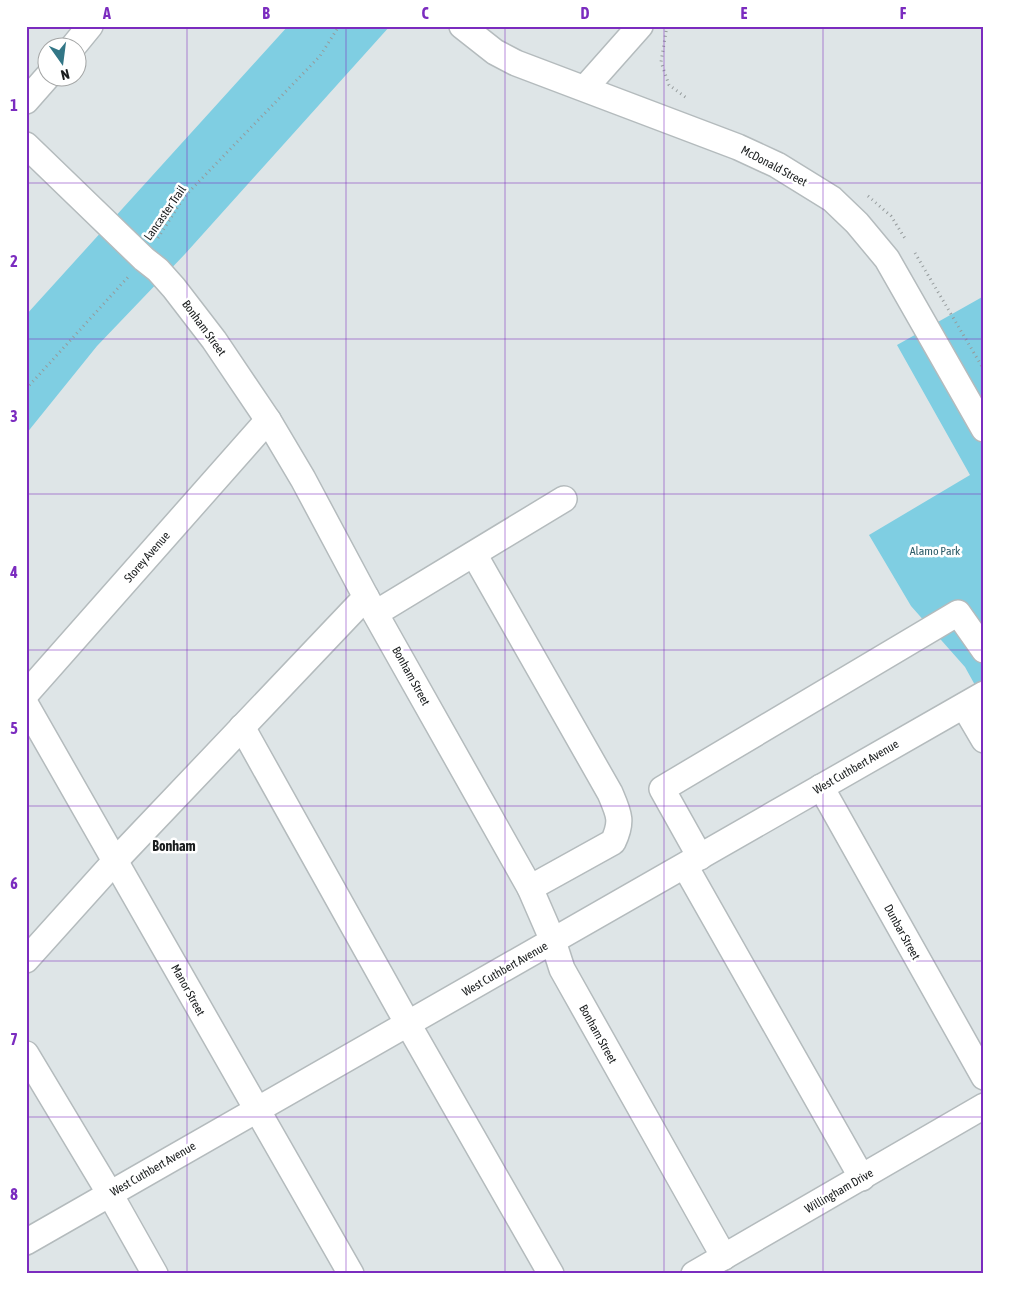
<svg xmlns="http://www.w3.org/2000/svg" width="1010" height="1300" viewBox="0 0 1010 1300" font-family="'Asap Condensed',sans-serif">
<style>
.green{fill:#7fcee2}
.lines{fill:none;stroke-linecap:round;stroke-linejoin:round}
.minor-casing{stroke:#b4bbbd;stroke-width:28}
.path{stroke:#959b9c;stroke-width:3;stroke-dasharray:1 4;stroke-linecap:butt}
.minor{stroke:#fff;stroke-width:25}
.grid{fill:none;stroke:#7b2cbf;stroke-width:1;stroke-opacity:0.55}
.labels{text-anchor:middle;stroke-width:5;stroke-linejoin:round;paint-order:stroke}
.street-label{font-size:12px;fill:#1a1d1e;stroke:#fff}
.park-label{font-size:12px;fill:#2e5d69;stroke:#fff}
.neighbourhood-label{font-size:14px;font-weight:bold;fill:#1a1d1e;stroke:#fff}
.neatline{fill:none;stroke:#7b2cbf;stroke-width:2}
.grid-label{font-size:16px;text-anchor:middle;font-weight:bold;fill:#7b2cbf}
</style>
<rect width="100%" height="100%" fill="#dee5e7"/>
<g class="green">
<path d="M288,26H390L185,254L97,346L26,434V315Z"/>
<path d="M984,296V694L981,696L965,667L911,606L869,535L970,475L897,345Z"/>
</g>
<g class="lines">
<defs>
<g id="minor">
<path d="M462,26L495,52L516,63L738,147L777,165L832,199L857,223L887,259L984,429"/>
<path d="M72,48L90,26"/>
<path d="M585,88L640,26"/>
<path d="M26,101L48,76"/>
<path d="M26,145L144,259L158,270L174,288L214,340L268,420L303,479L366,597L530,888L553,941L562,969L724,1257"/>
<path d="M474,554L610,793C619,814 623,821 613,842L530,888"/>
<path d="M376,613L564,499"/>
<path d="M26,694L268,420"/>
<path d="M26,705C136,894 241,1085 351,1274"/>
<path d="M964,706L984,740"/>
<path d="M242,727L408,1024L551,1274"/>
<path d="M821,787L984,1077"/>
<path d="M700,857L662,789L958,613L984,650"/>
<path d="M685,866L862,1178"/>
<path d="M26,960L116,860L366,597"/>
<path d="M26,1054L110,1194L155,1274"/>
<path d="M26,1242L984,694"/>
<path d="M694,1274L984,1106"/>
</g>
</defs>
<use href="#minor" class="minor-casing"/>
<g class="path">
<path d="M667,26L661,62L669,85L688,99"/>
<path d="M868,196L891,216L906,240"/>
<path d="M158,238L184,197L320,56L339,26"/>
<path d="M915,253L984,370"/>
<path d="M26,389L129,276"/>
</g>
<use href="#minor" class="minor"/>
</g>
<path class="grid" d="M187,26V1274M346,26V1274M505,26V1274M664,26V1274M823,26V1274M26,183H984M26,339H984M26,494H984M26,650H984M26,806H984M26,961H984M26,1117H984"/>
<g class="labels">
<g class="street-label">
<text transform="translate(774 166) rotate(28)" y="4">McDonald Street</text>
<text transform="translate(165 213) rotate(-55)" y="4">Lancaster Trail</text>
<text transform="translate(204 328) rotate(54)" y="4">Bonham Street</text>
<text transform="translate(147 557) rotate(-49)" y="4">Storey Avenue</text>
<text transform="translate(411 676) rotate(61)" y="4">Bonham Street</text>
<text transform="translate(856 767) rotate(-30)" y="4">West Cuthbert Avenue</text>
<text transform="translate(902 932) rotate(61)" y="4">Dunbar Street</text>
<text transform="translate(505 969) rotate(-30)" y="4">West Cuthbert Avenue</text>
<text transform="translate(188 990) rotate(61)" y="4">Manor Street</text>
<text transform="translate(598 1034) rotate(61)" y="4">Bonham Street</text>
<text transform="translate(153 1169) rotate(-30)" y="4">West Cuthbert Avenue</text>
<text transform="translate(839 1191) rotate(-30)" y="4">Willingham Drive</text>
</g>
<g class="park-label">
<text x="935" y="555">Alamo Park</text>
</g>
<g class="neighbourhood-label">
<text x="174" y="851">Bonham</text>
</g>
</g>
<rect width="1010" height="1300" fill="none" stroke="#ffffff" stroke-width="55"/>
<g transform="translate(62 62) rotate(166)"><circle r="24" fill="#ffffff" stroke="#a3a5a5"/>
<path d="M0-4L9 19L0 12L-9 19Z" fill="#327686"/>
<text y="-8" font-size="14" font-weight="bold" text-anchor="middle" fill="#1a1d1e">N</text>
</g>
<rect x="28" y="28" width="954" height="1244" class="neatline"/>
<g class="grid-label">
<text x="107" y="19">A</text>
<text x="266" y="19">B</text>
<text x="425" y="19">C</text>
<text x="585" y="19">D</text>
<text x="744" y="19">E</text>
<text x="903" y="19">F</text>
<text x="14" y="111">1</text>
<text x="14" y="267">2</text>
<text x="14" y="422">3</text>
<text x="14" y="578">4</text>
<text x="14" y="734">5</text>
<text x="14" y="889">6</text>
<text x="14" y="1045">7</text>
<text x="14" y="1200">8</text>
</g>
</svg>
